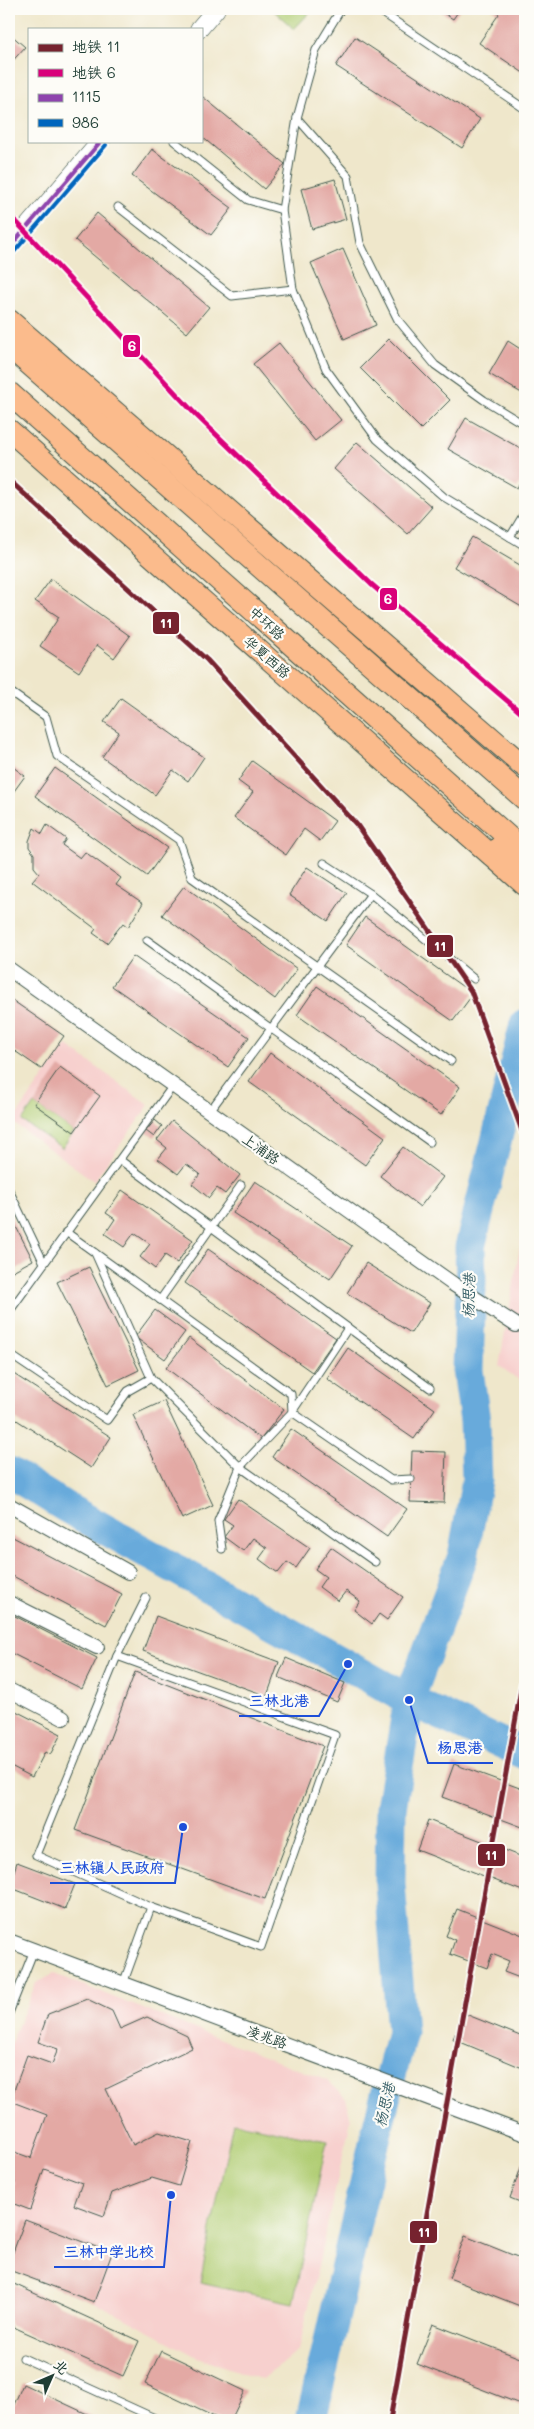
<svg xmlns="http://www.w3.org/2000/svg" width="534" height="2429" viewBox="0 0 534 2429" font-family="Mali,'LXGW WenKai TC',sans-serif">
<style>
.built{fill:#f7d0ce}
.green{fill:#b1cd74;stroke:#688554}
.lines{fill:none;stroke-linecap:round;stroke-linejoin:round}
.river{stroke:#67aadb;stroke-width:31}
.building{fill:#e3a9a4}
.service-casing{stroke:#3e564b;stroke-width:9}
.minor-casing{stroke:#3e564b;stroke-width:16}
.tertiary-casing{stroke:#3e564b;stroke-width:19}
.primary-casing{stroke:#3e564b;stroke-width:23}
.trunk-casing{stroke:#3e564b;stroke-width:24}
.service{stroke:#fff;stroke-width:7}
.minor{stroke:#fff;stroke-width:14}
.tertiary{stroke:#fff;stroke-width:18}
.primary{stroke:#fbbb8c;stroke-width:21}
.trunk{stroke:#fbbb8c;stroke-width:22}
.bus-1-casing{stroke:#fdfcf7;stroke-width:8}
.bus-2-casing{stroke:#fdfcf7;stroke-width:8}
.bus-1{stroke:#8e44ad;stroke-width:4}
.bus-2{stroke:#0065bd;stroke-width:4}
.metro-1-casing{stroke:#fdfcf7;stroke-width:9}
.metro-2-casing{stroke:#fdfcf7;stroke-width:9}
.metro-1{stroke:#76232f;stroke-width:5}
.metro-2{stroke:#d9017a;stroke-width:5}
.labels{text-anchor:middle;stroke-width:4.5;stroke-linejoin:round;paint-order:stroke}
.street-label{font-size:14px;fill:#1f3d34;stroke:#fdfcf7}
.water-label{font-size:15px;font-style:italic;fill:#355e66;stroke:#fdfcf7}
.leader{fill:none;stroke:#1d4ed8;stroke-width:2}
.callout-dot{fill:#1d4ed8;stroke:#fdfcf7;stroke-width:2}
.callout-label{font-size:15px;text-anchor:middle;font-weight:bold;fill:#1d4ed8;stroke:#fdfcf7;stroke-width:4.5;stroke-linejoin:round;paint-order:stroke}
.line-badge{stroke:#fdfcf7;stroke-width:2}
.badge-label{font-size:14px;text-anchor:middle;font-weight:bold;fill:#fff}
</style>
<rect width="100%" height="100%" fill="#fdfcf7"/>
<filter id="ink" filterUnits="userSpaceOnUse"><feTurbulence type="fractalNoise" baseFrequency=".02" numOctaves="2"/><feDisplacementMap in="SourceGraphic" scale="10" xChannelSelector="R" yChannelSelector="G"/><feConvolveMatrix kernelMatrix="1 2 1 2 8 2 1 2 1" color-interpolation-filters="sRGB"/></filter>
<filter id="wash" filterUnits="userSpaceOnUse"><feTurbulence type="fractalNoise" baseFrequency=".0096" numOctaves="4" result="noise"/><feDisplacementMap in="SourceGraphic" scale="20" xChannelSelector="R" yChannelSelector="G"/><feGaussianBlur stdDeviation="1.12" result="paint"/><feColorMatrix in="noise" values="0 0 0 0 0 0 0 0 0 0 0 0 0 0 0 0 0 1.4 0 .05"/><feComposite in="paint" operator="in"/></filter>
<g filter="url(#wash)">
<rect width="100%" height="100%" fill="#efe7cb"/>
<g class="built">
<path d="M66,1045L149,1105L94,1181L12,1122Z"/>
<path d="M525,1219V1384L499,1366Z"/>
<path d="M54,1974L328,2081L346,2098L351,2120L299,2349L263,2380L197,2357L94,2302L9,2270V2047L36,1983Z"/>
</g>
<g class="green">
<path d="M272,9H313L294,29Z"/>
<path d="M34,1104L74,1132L62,1148L22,1121Z"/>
<path d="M233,2122L327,2141L293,2303L200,2283Z"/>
</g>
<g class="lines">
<g class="river">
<path d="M9,1472L67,1508L409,1700L525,1754"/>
<path d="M311,2420L378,2126L402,2032L390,1884L391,1808L409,1700L463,1556L477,1480L475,1421L468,1370L471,1280L470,1247L525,1024"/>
</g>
</g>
<g id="blocks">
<g class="building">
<path d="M437,9H460L453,19Z"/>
<path d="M492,9H525V74L479,43L499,14Z"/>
<path d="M9,33L25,47L9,65Z"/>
<path d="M355,37L480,119L462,148L336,66Z"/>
<path d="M203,97L285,164L264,189L201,136V99Z"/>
<path d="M152,149L232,208L211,235L132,176Z"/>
<path d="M335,179L346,219L312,229L301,189Z"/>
<path d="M97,213L209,307L187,333L75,240Z"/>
<path d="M343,249L376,325L344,339L311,263Z"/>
<path d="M389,339L450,400L421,429L360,368Z"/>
<path d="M508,341L525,352V395L489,374Z"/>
<path d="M279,343L341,420L315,441L253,364Z"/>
<path d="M466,418L525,451V473L517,488L448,449Z"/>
<path d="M357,442L432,507L408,534L334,469Z"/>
<path d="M472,537L525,568V609L454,567Z"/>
<path d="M51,579L130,636L114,658L97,645L79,672L40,646L59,617L35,601Z"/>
<path d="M121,698L204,757L188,781L173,770L155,795L102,757L119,732L104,722Z"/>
<path d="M252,761L335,821L320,841L304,829L286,855L234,818L253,792L238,781Z"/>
<path d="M9,764L25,776L9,798Z"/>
<path d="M55,768L167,848L147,876L35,796Z"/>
<path d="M47,825L66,839L62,845L80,858L85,852L121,878L116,885L143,903L128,927L123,923L107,943L93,933L96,929L32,881L39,873L34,867V854L29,847V841L34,828L42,834Z"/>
<path d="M307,867L347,893L328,921L289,895Z"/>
<path d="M184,886L297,969L275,999L162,915Z"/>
<path d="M365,917L473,994L453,1021L346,945Z"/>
<path d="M133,956L249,1037L228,1067L112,986Z"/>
<path d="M317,986L460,1087L441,1115L297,1015Z"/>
<path d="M9,998L64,1036L41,1069L9,1047Z"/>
<path d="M270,1053L385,1137L365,1165L249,1082Z"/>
<path d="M60,1067L100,1096L74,1132L34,1104Z"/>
<path d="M155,1120L162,1126L154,1137L146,1131Z"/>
<path d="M172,1121L240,1175L225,1194L217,1188L209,1198L192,1184L200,1174L186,1164L178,1174L158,1159L167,1148L157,1140Z"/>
<path d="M403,1147L443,1177L420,1207L380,1176Z"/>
<path d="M255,1181L352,1246L330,1279L233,1213Z"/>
<path d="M122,1190L193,1240L177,1263L165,1255L155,1269L140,1257L150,1244L134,1233L124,1247L105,1234L115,1219L106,1213Z"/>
<path d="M9,1213L33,1260L9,1273Z"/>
<path d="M208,1249L336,1338L312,1372L185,1283Z"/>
<path d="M366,1263L430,1303L411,1333L347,1293Z"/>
<path d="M89,1267L139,1370L108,1385L57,1282Z"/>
<path d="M155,1310L185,1332L165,1359L135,1337Z"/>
<path d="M189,1338L284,1409L261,1439L166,1368Z"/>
<path d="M348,1348L435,1409L414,1439L327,1379Z"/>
<path d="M9,1371L111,1437L91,1468L9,1415Z"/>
<path d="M164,1401L213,1505L182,1519L133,1415Z"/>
<path d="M291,1429L407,1509L387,1537L272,1457Z"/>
<path d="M412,1451L446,1452L444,1503L410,1502Z"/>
<path d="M238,1499L310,1548L296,1568L287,1562L278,1573L259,1559L267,1548L253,1538L243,1551L224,1537L233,1525L224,1519Z"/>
<path d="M9,1535L122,1594L106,1625L9,1574Z"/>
<path d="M331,1547L403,1597L387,1620L379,1614L372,1624L354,1610L360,1601L346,1591L338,1601L319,1587L326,1577L315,1569Z"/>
<path d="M9,1613L97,1658L82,1689L9,1652Z"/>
<path d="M156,1616L279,1662L267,1696L143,1651Z"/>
<path d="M286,1658L345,1683L337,1702L278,1677Z"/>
<path d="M135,1672L323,1746L265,1899L75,1830Z"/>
<path d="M10,1708L61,1734L50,1755L45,1752L32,1777L9,1765Z"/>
<path d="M454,1764L525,1790V1828L442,1797Z"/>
<path d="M428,1820L525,1858V1892L417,1850Z"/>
<path d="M17,1862L75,1884L65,1909L9,1887Z"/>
<path d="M457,1909L525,1936V1980L504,1972L509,1961L492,1954L487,1968L450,1954L455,1940L446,1936Z"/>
<path d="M87,1999L112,2011L120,2029L147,2017L187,2036L192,2048L106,2089L133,2145L159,2132L192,2142L179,2186L152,2178L112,2193L104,2216L74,2205L82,2183L44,2169L30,2210L9,2202L15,2182L9,2179V2150L31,2158L47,2115L10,2101L27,2055L52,2064L58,2049L38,2042L48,2014Z"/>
<path d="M463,2013L525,2038V2069L453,2039Z"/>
<path d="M523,2162L525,2163V2204L510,2198Z"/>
<path d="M25,2220L112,2253L94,2302L9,2270V2263Z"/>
<path d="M465,2236L525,2260V2308L449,2278Z"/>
<path d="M14,2284L139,2341L123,2376L9,2325V2296Z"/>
<path d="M433,2324L525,2360V2406L417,2364Z"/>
<path d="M161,2351L245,2391L231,2420H221L145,2384Z"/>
<path d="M23,2384L100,2420H19L9,2416Z"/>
</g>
</g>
</g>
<g filter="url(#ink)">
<use href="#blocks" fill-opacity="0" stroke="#3e564b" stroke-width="1"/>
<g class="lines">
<defs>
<g id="service">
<path d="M341,9L316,50L297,118L282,210L293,289L326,369L377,439L444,497L525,546"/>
<path d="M377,9L525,109"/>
<path d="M297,118L348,176L360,243L398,320L435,365L484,400L525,425"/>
<path d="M174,141L248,200L282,210"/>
<path d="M118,207L232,296L293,289"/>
<path d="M510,537L525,512"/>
<path d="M9,691L46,717L57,756L179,840L192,878L451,1061"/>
<path d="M324,863L371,894L474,979"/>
<path d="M147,940L430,1142"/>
<path d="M209,1112L371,894"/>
<path d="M120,1160L430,1388"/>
<path d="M9,1190L44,1263"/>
<path d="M66,1232L291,1394L292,1412L391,1480L411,1479"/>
<path d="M95,1253L151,1378"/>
<path d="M160,1300L241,1185"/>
<path d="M9,1312L172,1087"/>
<path d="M9,1354L107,1420L128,1391L151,1378L240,1467L375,1562"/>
<path d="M222,1549L218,1521L240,1467L292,1412L348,1328"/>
<path d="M117,1656L146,1598"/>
<path d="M123,1984L151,1907L36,1855L117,1656L335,1735L261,1947L151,1907"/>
<path d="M9,2013L34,1950"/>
<path d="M23,2358L159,2420"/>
</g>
<g id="minor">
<path d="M9,969L453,1284L516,1325"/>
<path d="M9,1505L128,1572"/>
<path d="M9,1603L97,1647"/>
<path d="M9,1690L63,1718"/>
<path d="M9,1941L525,2134"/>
</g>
<g id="tertiary">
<path d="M199,29L216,9"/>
<path d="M9,248L101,141"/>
</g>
<g id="primary">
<path d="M9,320L525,767"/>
<path d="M9,430L525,885"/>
</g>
<g id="trunk">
<path d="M9,346L525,799"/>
<path d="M9,393L525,852"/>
<path d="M500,847L525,871"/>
</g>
</defs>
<use href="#service" class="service-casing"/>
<use href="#minor" class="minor-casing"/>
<use href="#tertiary" class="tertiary-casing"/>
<use href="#primary" class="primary-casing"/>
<use href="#trunk" class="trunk-casing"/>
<use href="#service" class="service"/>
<use href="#minor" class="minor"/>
<use href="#tertiary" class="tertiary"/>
<use href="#primary" class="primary"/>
<use href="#trunk" class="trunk"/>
<defs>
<path id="bus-1" d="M9,248L101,141"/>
<path id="bus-2" d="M14,252L106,145"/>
</defs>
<use href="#bus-1" class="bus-1-casing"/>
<use href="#bus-2" class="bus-2-casing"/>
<use href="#bus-1" class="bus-1"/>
<use href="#bus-2" class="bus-2"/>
<defs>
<g id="metro-1">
<path d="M9,480L207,660L357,825L471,991L525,1139"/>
<path d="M390,2420L525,1667"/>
</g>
<path id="metro-2" d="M9,214L196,415L371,584L525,716"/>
</defs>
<use href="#metro-1" class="metro-1-casing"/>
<use href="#metro-2" class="metro-2-casing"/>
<use href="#metro-1" class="metro-1"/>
<use href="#metro-2" class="metro-2"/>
</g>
</g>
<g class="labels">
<g class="street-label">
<text transform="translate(267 623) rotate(42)" y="5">中环路</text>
<text transform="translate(267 657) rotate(41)" y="5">华夏西路</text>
<text transform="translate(261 1149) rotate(35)" y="5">上浦路</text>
<text transform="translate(267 2037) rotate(20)" y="5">凌兆路</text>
</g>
<g class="water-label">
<text transform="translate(469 1296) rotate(-89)" y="5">杨思港</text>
<text transform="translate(385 2105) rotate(-77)" y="5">杨思港</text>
</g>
</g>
<path class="leader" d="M348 1664L319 1716H239M409 1700L428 1763H493M183 1827L175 1883H50M171 2195L164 2267H54"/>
<g class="callout-dot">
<circle cx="348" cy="1664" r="5"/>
<circle cx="409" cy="1700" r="5"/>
<circle cx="183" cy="1827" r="5"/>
<circle cx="171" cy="2195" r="5"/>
</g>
<g class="callout-label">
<text x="279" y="1706">三林北港</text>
<text x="460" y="1753">杨思港</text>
<text x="112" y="1873">三林镇人民政府</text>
<text x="109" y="2257">三林中学北校</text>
</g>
<g class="line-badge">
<rect x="122" y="334" width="19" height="24" rx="5" fill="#d9017a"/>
<rect x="379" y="587" width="19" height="24" rx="5" fill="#d9017a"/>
<rect x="152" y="611" width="28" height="24" rx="5" fill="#76232f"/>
<rect x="426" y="934" width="28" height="24" rx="5" fill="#76232f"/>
<rect x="477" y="1843" width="29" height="24" rx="5" fill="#76232f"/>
<rect x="409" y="2220" width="29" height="24" rx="5" fill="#76232f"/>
</g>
<g class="badge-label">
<text x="132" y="351">6</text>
<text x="388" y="604">6</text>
<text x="166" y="628">11</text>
<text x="440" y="951">11</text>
<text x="491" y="1860">11</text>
<text x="424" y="2237">11</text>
</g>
<rect width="534" height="2429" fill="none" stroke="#fdfcf7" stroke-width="30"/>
<rect x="28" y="28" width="175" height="115" fill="#fdfcf7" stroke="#a4b0a9"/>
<rect x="38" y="44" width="25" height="8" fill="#76232f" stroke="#a4b0a9"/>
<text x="72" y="52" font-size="15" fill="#1f3d34">地铁 11</text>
<rect x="38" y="69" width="25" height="8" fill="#d9017a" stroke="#a4b0a9"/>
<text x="72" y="78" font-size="15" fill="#1f3d34">地铁 6</text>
<rect x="38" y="94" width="25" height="8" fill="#8e44ad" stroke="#a4b0a9"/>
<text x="72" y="102" font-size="15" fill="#1f3d34">1115</text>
<rect x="38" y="119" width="25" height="8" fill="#0065bd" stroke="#a4b0a9"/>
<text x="72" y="128" font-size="15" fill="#1f3d34">986</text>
<g transform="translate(52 2376) rotate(45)" stroke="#fdfcf7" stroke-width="4" paint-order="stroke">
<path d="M0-4L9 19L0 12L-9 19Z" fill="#1f3d34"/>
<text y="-8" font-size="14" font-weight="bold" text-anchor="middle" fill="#1f3d34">北</text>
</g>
</svg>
